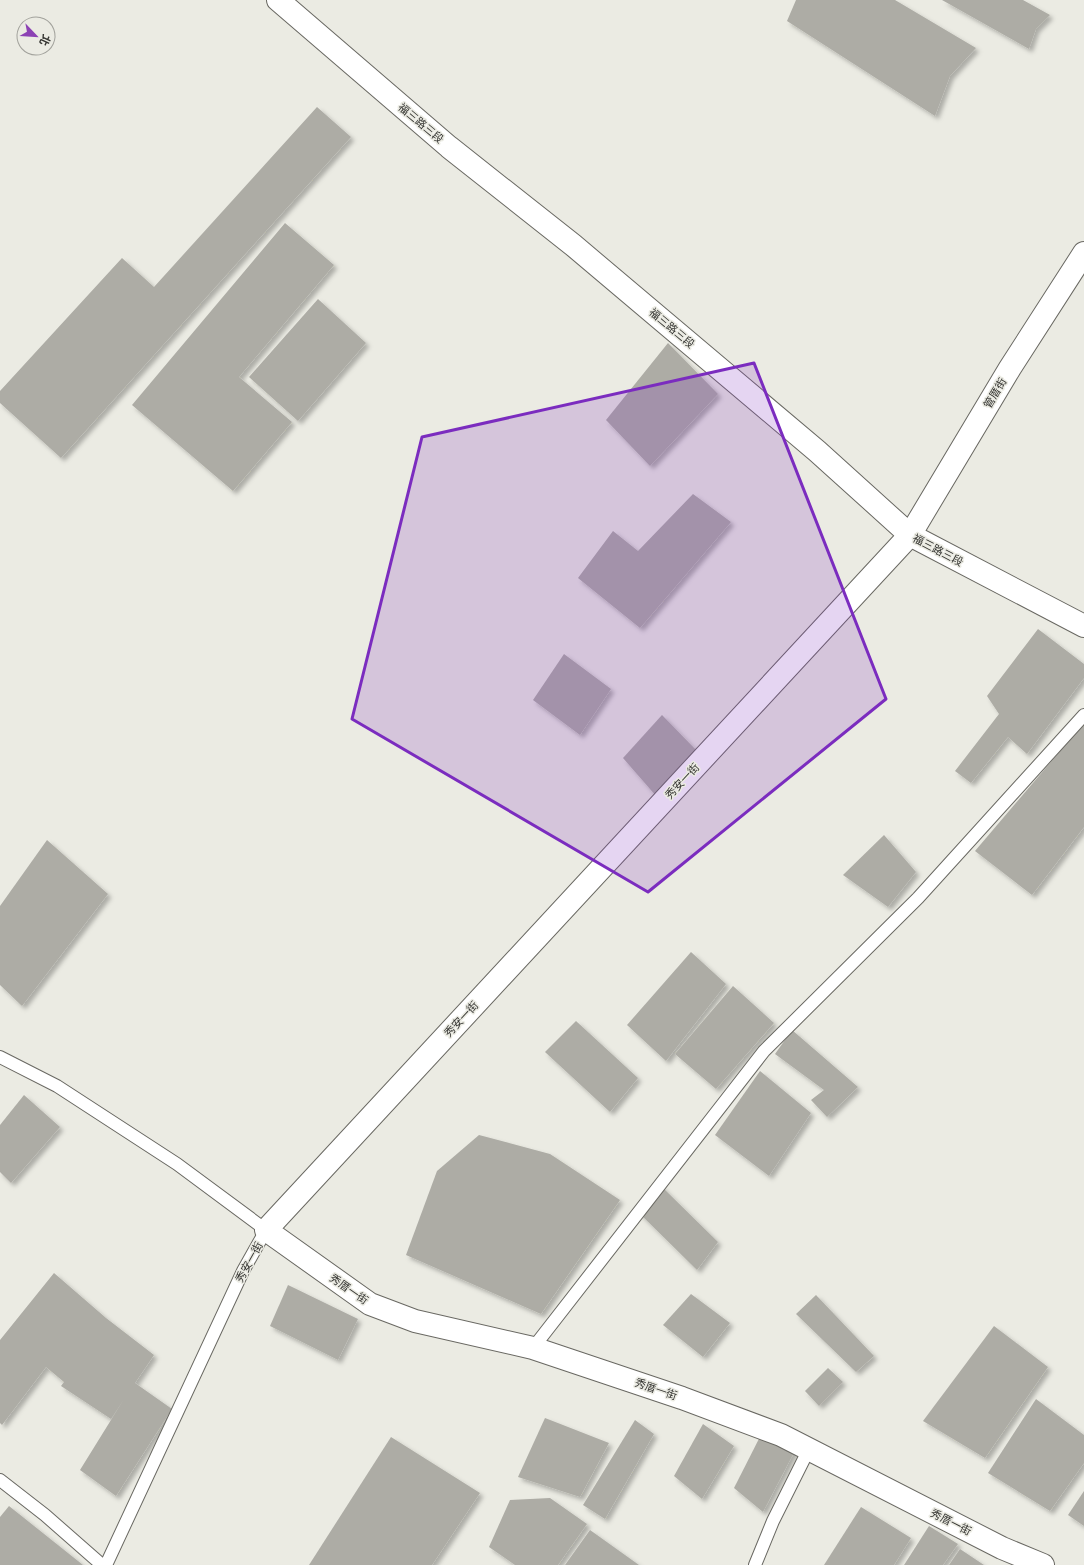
<svg xmlns="http://www.w3.org/2000/svg" width="1084" height="1565" viewBox="0 0 1084 1565" font-family="'Fira Sans','Noto Sans TC',sans-serif">
<style>
.building{fill:#adaca5;filter:url(#shadow)}
.lines{fill:none;stroke-linecap:round;stroke-linejoin:round}
.service-casing{stroke:#696862;stroke-width:14}
.tertiary-casing{stroke:#696862;stroke-width:24}
.service{stroke:#fff;stroke-width:12}
.tertiary{stroke:#fff;stroke-width:22}
.marked{fill:#7b2cbf;fill-opacity:0.2;stroke:#7b2cbf;stroke-width:3;stroke-linejoin:round}
.labels{text-anchor:middle;stroke-width:3;stroke-linejoin:round;paint-order:stroke}
.street-label{font-size:11px;fill:#343431;stroke:#ebebe3}
</style>
<defs>
<filter id="shadow"><feDropShadow dx="3.5" dy="3.5" stdDeviation="2" flood-color="#0004"/></filter>
</defs>
<rect width="100%" height="100%" fill="#ebebe3"/>
<g class="building">
<path d="M796,0H895L976,48L950,76L935,116L787,21Z"/>
<path d="M942,0H1023L1050,15L1036,29L1029,49Z"/>
<path d="M317,107L351,137L61,458L0,403V391L122,258L154,287Z"/>
<path d="M285,223L334,265L239,377L292,422L233,491L132,405Z"/>
<path d="M318,299L366,343L298,421L249,377Z"/>
<path d="M668,343L718,394L650,466L606,420Z"/>
<path d="M693,494L731,522L640,628L578,578L613,531L638,551Z"/>
<path d="M1038,629L1084,664V678L1027,754L1008,737L971,783L955,771L999,714L987,696Z"/>
<path d="M564,654L611,689L580,735L533,700Z"/>
<path d="M662,715L698,752L657,797L623,758Z"/>
<path d="M1084,723V827L1032,895L975,851Z"/>
<path d="M884,835L916,872L888,907L843,875Z"/>
<path d="M47,840L108,894L22,1006L0,985V906Z"/>
<path d="M691,952L726,984L666,1061L627,1025Z"/>
<path d="M733,986L774,1023L716,1089L675,1054Z"/>
<path d="M576,1021L638,1078L610,1112L545,1052Z"/>
<path d="M792,1030L858,1087L827,1117L811,1100L824,1090L775,1054Z"/>
<path d="M760,1071L811,1113L769,1176L715,1135Z"/>
<path d="M24,1095L60,1127L11,1183L0,1172V1125Z"/>
<path d="M479,1135L550,1154L620,1200L541,1314L406,1255L437,1171Z"/>
<path d="M659,1184L718,1242L697,1270L634,1208Z"/>
<path d="M54,1273L106,1318L154,1355L135,1383L172,1409L116,1496L80,1470L124,1399L111,1419L61,1386L64,1382L46,1367L2,1425L0,1423V1340Z"/>
<path d="M288,1285L358,1319L338,1360L270,1326Z"/>
<path d="M691,1294L730,1323L703,1357L663,1325Z"/>
<path d="M816,1295L874,1356L856,1372L796,1314Z"/>
<path d="M994,1326L1048,1367L985,1458L923,1421Z"/>
<path d="M828,1368L843,1382L819,1406L805,1391Z"/>
<path d="M1036,1399L1084,1435V1463L1050,1511L988,1473Z"/>
<path d="M545,1418L609,1443L580,1497L518,1477Z"/>
<path d="M635,1420L654,1434L605,1519L583,1505Z"/>
<path d="M768,1421L800,1441L763,1512L734,1488Z"/>
<path d="M703,1424L734,1446L702,1499L674,1476Z"/>
<path d="M391,1437L480,1493L432,1565H309Z"/>
<path d="M1084,1491V1526L1068,1515Z"/>
<path d="M550,1498L587,1524L558,1565H515L489,1547L510,1500Z"/>
<path d="M9,1506L83,1565H0V1517Z"/>
<path d="M861,1507L911,1538L894,1565H824Z"/>
<path d="M929,1526L958,1544L943,1565H904Z"/>
<path d="M590,1530L639,1565H565Z"/>
<path d="M960,1549L984,1565H949Z"/>
</g>
<g class="lines">
<defs>
<g id="service">
<path d="M0,1057L57,1086L177,1164L266,1230L243,1271L106,1565"/>
<path d="M533,1348L764,1051L918,898L1084,715"/>
<path d="M0,1480L45,1515L102,1565"/>
<path d="M755,1565L773,1521L809,1449"/>
</g>
<g id="tertiary">
<path d="M278,0L449,147L573,245L817,451L910,535L1084,626"/>
<path d="M1043,1565L1002,1548L781,1435L682,1398L533,1348L415,1321L370,1304L266,1230L910,535L1010,368L1084,253"/>
</g>
</defs>
<use href="#service" class="service-casing"/>
<use href="#tertiary" class="tertiary-casing"/>
<use href="#service" class="service"/>
<use href="#tertiary" class="tertiary"/>
</g>
<path class="marked" d="M754,363L886,699L648,892L352,719L422,437Z"/>
<g class="labels">
<g class="street-label">
<text transform="translate(421 123) rotate(40)" y="4">福三路三段</text>
<text transform="translate(672 328) rotate(40)" y="4">福三路三段</text>
<text transform="translate(995 393) rotate(-59)" y="4">管厝街</text>
<text transform="translate(938 550) rotate(28)" y="4">福三路三段</text>
<text transform="translate(682 781) rotate(-47)" y="4">秀安一街</text>
<text transform="translate(461 1019) rotate(-47)" y="4">秀安一街</text>
<text transform="translate(249 1262) rotate(-61)" y="4">秀安一街</text>
<text transform="translate(349 1289) rotate(35)" y="4">秀厝一街</text>
<text transform="translate(656 1389) rotate(19)" y="4">秀厝一街</text>
<text transform="translate(951 1522) rotate(27)" y="4">秀厝一街</text>
</g>
</g>
<g transform="translate(36 36) rotate(115)"><circle r="19" fill="#ebebe3" stroke="#a2a29c"/>
<path d="M0-3L7 15L0 10L-7 15Z" fill="#8c42b4"/>
<text y="-6" font-size="11" font-weight="bold" text-anchor="middle" fill="#343431">北</text>
</g>
</svg>
